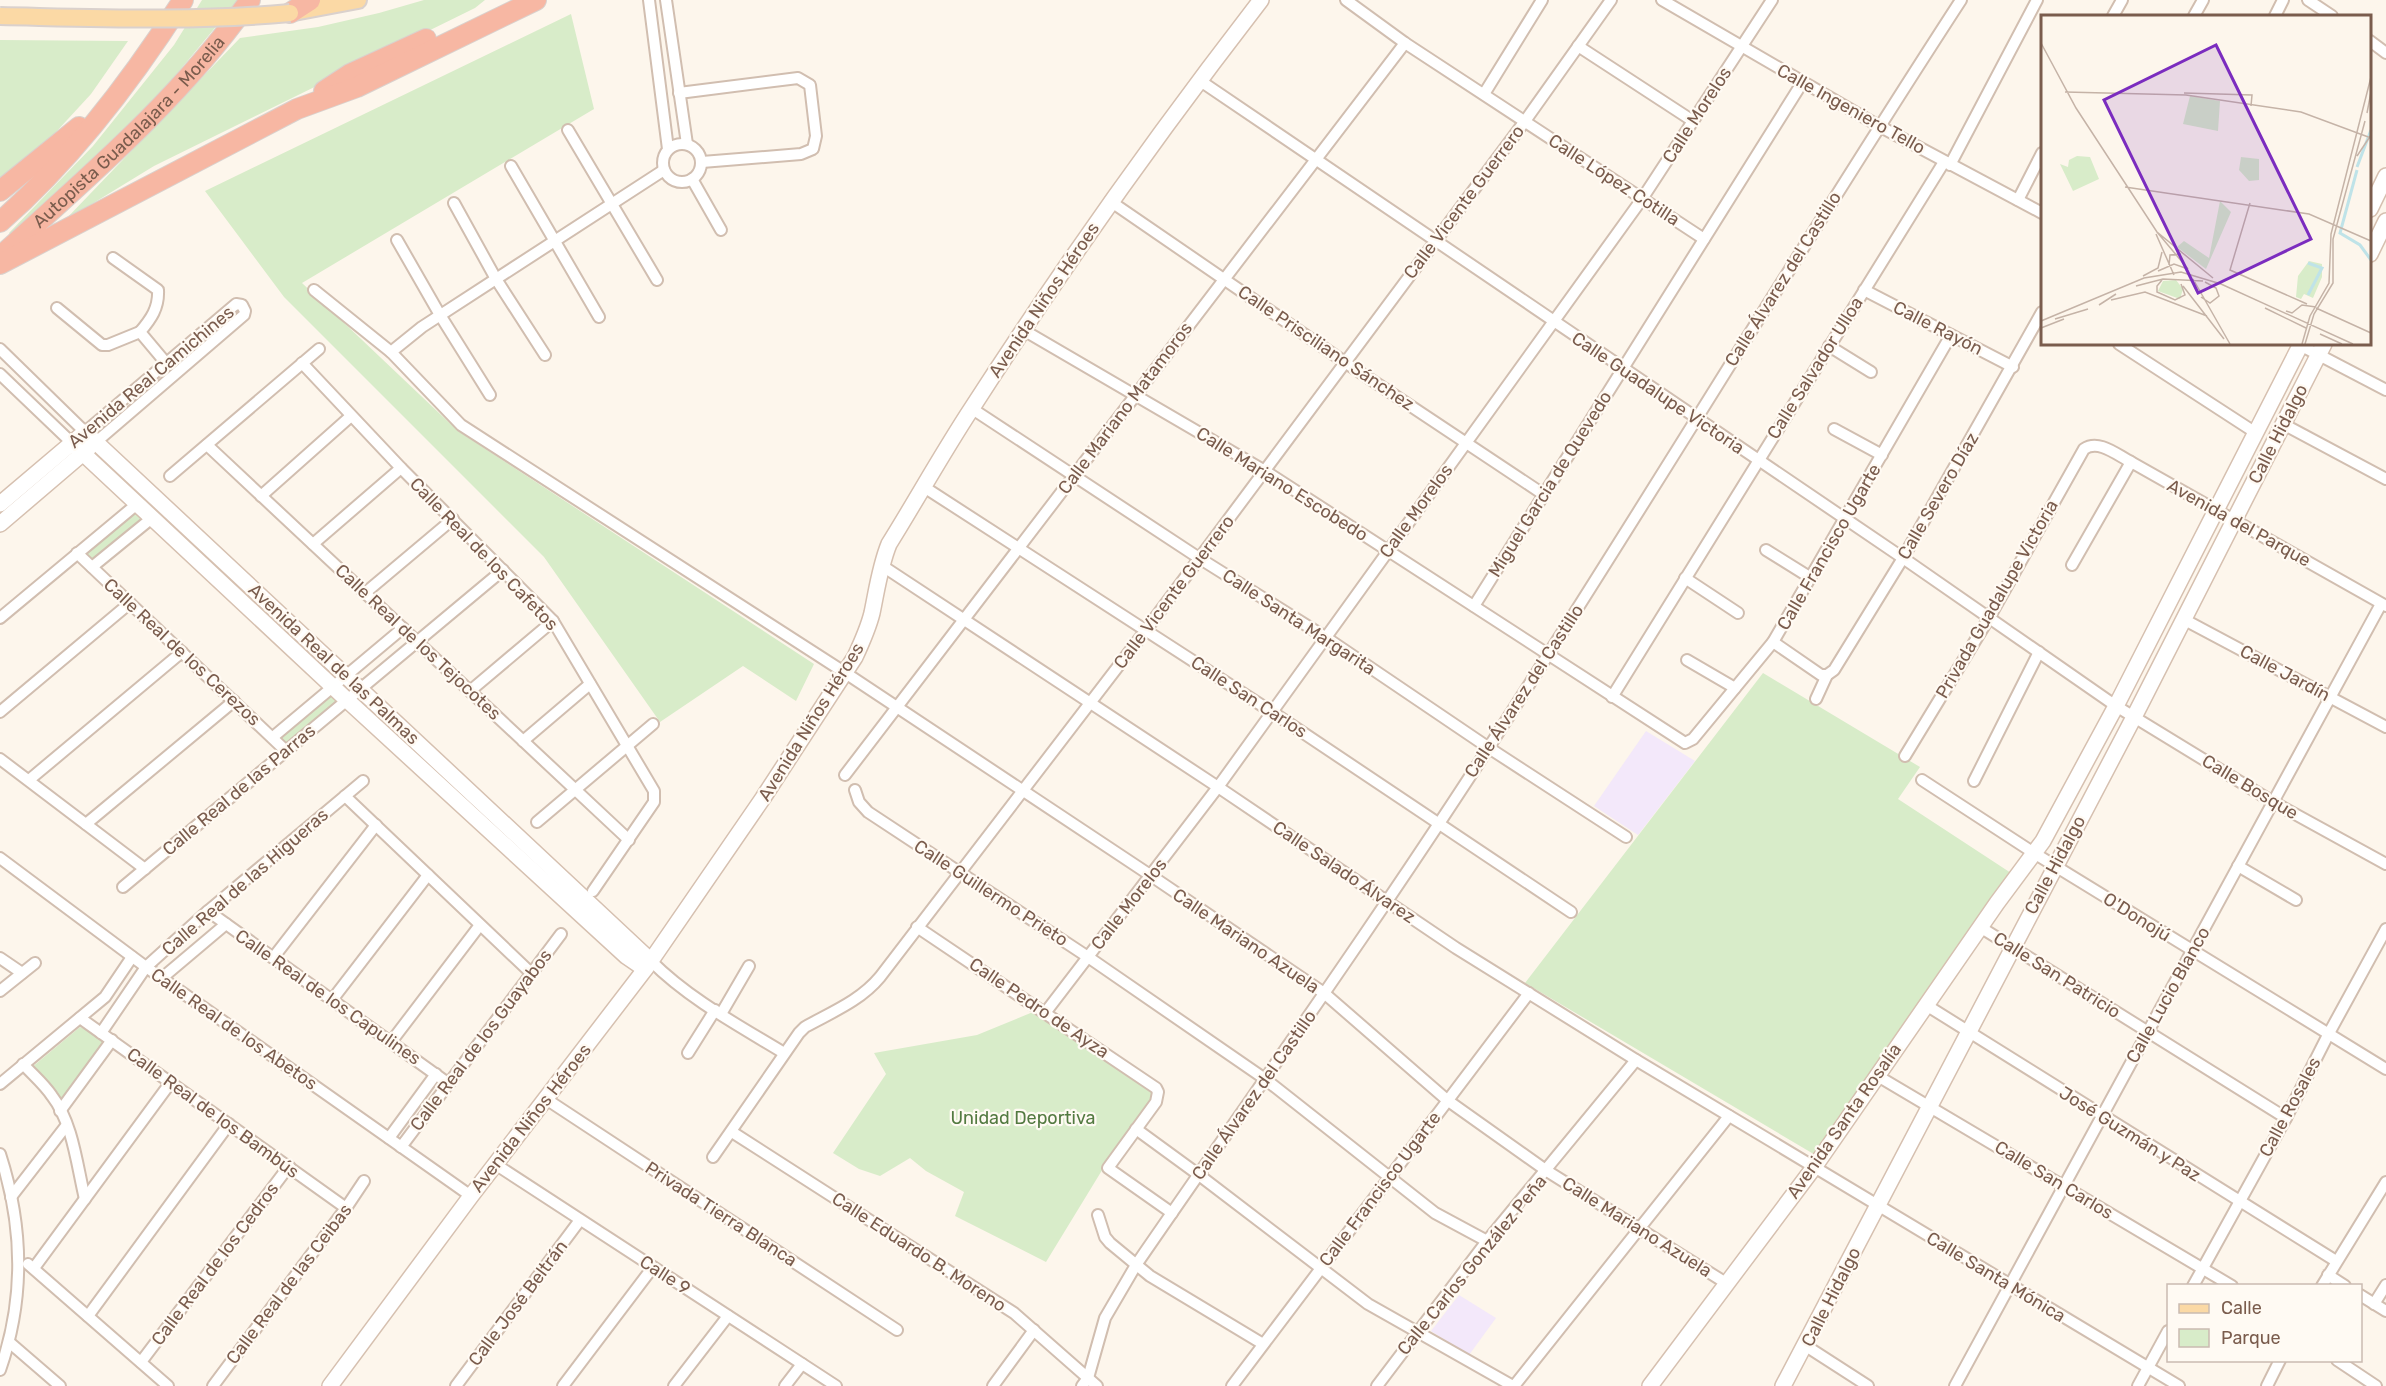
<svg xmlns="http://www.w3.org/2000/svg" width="2386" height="1386" viewBox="0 0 2386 1386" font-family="Rubik,sans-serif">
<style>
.education{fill:#f3e8fa}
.green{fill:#d8ecc9}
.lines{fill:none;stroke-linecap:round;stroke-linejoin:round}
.street-casing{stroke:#d1beb0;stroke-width:14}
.secondary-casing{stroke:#d6c0b0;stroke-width:18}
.primary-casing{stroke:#dad1cd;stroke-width:20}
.highway-casing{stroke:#dad1cd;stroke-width:22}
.street{stroke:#fff;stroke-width:10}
.secondary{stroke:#fff;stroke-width:15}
.primary{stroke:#fbd9a5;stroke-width:16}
.highway{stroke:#f7b7a3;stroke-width:20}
.primary-bridge-casing{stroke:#dad1cd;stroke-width:20;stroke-linecap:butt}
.primary-bridge{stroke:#fbd9a5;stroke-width:16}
.labels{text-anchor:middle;stroke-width:4.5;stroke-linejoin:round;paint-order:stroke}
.street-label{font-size:18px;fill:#7a5c4d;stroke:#fffaf3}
.park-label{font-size:18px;fill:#537a41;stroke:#fffaf3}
.inset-river{fill:none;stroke:#bfe3e8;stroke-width:3}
.inset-road{fill:none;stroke:#c5b3a7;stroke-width:1.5}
.view{fill:#7b2cbf;fill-opacity:0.15;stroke:#7b2cbf;stroke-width:3}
.inset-edge{fill:none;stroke:#7a5c4d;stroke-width:3}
</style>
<rect width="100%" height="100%" fill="#fdf6ec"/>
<g class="education">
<path d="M1646,731L1695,761L1638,835L1594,806Z"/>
<path d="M1459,1295L1496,1318L1469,1355L1431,1331Z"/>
</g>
<g class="green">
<path d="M202,0H238L165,88L103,152L12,237L9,233L93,146L174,45Z"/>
<path d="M424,0H485L475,8L154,166L64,221L240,38L318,27L379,13Z"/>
<path d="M571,14L594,109L302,283L458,431L814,664L796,701L743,666L660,722L544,557L284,297L205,191Z"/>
<path d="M0,40L128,41L91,94L44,145L0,180Z"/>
<path d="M137,507L148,518L92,563L83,553Z"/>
<path d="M1763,673L1920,767L1898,799L2011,873L1817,1156L1525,983Z"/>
<path d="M332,691L342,701L287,748L277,737Z"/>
<path d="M1033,1012L1156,1092L1104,1167L1046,1262L955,1216L964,1192L926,1171L910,1158L880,1176L859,1169L833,1153L886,1074L874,1053L977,1035Z"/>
<path d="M80,1027L97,1035L106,1043L61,1105L31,1068Z"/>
</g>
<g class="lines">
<defs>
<g id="street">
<path d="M649,0L668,149"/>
<path d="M666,0L687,144"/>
<path d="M1346,0L1405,43L1704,239"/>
<path d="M1662,0L1879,126L2042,213"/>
<path d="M2308,0L2332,16"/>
<path d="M2113,16L2122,0"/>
<path d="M2194,16L2203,0"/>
<path d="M2275,16L2283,0"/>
<path d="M2370,41L2386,53"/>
<path d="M1578,46L1693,121"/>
<path d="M1199,80L1903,558L2116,706L2273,802L2386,864"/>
<path d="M679,93L798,78L810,85L816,136L813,149L801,154L702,162"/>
<path d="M1484,94L1542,0"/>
<path d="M568,130L657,280"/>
<circle cx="682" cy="163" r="19"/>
<path d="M1950,165L2037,0"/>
<path d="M511,166L599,317"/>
<path d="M692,179L721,230"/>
<path d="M2018,200L2042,153"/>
<path d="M1110,201L1346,363L1543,494"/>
<path d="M454,203L496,279L545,355"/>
<path d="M397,240L440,315L490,395"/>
<path d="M113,258L158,290C159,308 151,319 140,332L166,363"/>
<path d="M314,290L391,352L422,327L664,170"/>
<path d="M1864,290L2013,367"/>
<path d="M57,308L102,345H108L140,332"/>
<path d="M1025,331L1265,471L1685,743L1693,739L1773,642L1951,335"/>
<path d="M2119,344L2256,433"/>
<path d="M2298,344L2386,390"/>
<path d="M1829,346L1871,372"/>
<path d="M0,349L85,432L236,304L242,305L245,311L244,315L96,442"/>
<path d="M391,352L461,425L844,672L1150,875L1324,993L1447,1100L1547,1171L1726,1283"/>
<path d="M302,363L401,468L553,621L654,791V802L593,891"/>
<path d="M0,374L72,443"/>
<path d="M971,408L1199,558L1325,637L1489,748L1626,837"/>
<path d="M2283,424L2386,479"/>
<path d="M1834,429L1882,455"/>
<path d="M207,445L629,840"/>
<path d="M170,476L319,349"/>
<path d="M924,487L1272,712L1571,912"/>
<path d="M261,496L351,416"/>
<path d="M313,544L401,468"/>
<path d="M1766,550L1811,578"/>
<path d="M77,553L286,751"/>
<path d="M881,565L1218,787L1456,948L1636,1060L2179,1386"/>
<path d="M2072,565L2131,462"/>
<path d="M92,567L152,518"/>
<path d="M1685,578L1738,613"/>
<path d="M365,593L453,519"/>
<path d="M1474,606L1802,83"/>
<path d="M0,618L137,504"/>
<path d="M2183,619L2386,727"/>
<path d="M1773,642L1821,675H1827"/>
<path d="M1687,660L1735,688"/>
<path d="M470,691L553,621"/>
<path d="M1612,697L1944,162"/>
<path d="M1816,699L1827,675L1834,670L1903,558L2042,312"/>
<path d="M0,712L130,603"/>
<path d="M273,737L403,628"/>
<path d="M523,741L590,684"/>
<path d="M1905,756L1989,618L2084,449C2099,439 2117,455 2131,462L2386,606"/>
<path d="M0,759L145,869"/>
<path d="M845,775L1405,43"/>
<path d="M29,780L182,652"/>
<path d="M1922,780L2034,853L2386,1069"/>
<path d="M1974,781L2039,652"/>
<path d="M855,790L859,802L868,812L1088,957L1265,1079L1435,1213L1487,1241"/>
<path d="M345,796L531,973"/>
<path d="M537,822L653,724"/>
<path d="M86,824L234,701"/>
<path d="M0,858L146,967L471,1196"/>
<path d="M2238,866L2296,900"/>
<path d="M123,887L503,570"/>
<path d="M208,911L449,1084"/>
<path d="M917,927L1156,1088L1158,1092L1156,1102L1108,1168L1172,1213"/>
<path d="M1980,927L2286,1118"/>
<path d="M0,958L22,973"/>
<path d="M273,958L376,825"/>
<path d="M651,961C689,999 738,1025 784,1053"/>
<path d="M162,978L226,924"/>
<path d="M0,991L35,963"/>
<path d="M332,1000L428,875"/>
<path d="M1926,1005L2336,1261"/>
<path d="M1045,1013L1218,787L1642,199L1772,0"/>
<path d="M721,1014L749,966"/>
<path d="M80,1018L346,1208"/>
<path d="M101,1033L146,967L208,911L363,781"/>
<path d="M391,1042L480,925"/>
<path d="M688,1053L715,1010"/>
<path d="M23,1064C33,1075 44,1084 52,1096C73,1123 77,1166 85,1199"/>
<path d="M1876,1075L2232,1286"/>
<path d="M0,1084L105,997L132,957"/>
<path d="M546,1099L897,1330"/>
<path d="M60,1111L112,1040"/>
<path d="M1136,1129L1199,1175L1368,1304L1513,1386"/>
<path d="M732,1132L1014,1313L1097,1386"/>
<path d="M389,1138L436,1074"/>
<path d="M401,1147L561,934"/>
<path d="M0,1154C23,1225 25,1299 0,1370"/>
<path d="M713,1157L799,1033L805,1027C832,1012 860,1001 880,977L1146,630L1525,121L1611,0"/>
<path d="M495,1164L836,1386"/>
<path d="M11,1197L66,1126"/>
<path d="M1098,1215L1105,1237L1110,1243L1150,1276L1263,1344"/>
<path d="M28,1264L168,1386"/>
<path d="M34,1268L171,1082"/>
<path d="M2328,1275L2345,1286"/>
<path d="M2193,1286L2286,1118L2328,1035L2386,929"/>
<path d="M2322,1286L2386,1182"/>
<path d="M2360,1295L2386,1311"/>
<path d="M2374,1304L2386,1285"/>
<path d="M88,1316L229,1124"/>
<path d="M9,1342L60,1386"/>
<path d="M1806,1346L1868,1386"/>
<path d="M2337,1360L2376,1386"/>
<path d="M141,1362L289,1166"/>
<path d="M213,1386L346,1208L364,1181"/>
<path d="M456,1386L580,1220"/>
<path d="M563,1386L653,1267"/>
<path d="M674,1386L728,1316"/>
<path d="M785,1386L802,1364"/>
<path d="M993,1386L1034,1330"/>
<path d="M1082,1386L1088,1378L1105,1318L1136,1265C1255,1092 1377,921 1491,744C1650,498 1801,246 1961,0"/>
<path d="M1232,1386L1529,993"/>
<path d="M1377,1386L1487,1241L1636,1060"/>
<path d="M1514,1386L1729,1116"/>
<path d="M1955,1386L2381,604"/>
<path d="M2138,1386L2168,1331"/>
<path d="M2267,1386L2280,1360"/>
</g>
<g id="secondary">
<path d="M2370,209L2386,176"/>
<path d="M2370,254L2386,221"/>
<path d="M72,443L347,700L626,956L645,969"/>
<path d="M0,504L85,432L651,961"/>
<path d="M0,524L89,448"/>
<path d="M330,1386L471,1196L646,968L763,798L855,657C862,642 868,629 872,613C877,589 880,566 889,544C917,499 943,452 972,408C1062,268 1159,132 1261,0"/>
<path d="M1650,1386L1815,1166L1997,903L2043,841L2116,706L2301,344"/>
<path d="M1783,1386L2134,717L2324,344"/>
</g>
<path id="primary" d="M294,12L358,0"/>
<g id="highway">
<path d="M290,13L310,0"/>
<path d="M324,91L350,74L426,39"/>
<path d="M0,191L79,127"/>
<path d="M0,222C72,159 132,80 183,0"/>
<path id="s1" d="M2,255C89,176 182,97 250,0"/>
<path d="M0,264L297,109L357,87L536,0"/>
</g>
</defs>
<use href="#street" class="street-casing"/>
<use href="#secondary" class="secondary-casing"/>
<use href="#primary" class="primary-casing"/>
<use href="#highway" class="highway-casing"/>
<use href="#street" class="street"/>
<use href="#secondary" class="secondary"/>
<use href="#primary" class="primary"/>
<use href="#highway" class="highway"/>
<defs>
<path id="primary-bridge" d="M0,16C97,18 193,22 290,13"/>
</defs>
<use href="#primary-bridge" class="primary-bridge-casing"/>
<use href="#primary-bridge" class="primary-bridge"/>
</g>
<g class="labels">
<g class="street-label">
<text transform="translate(1851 109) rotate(29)" y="6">Calle Ingeniero Tello</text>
<text transform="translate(1697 115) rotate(-57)" y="6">Calle Morelos</text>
<text dy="6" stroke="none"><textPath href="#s1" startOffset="177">Autopista Guadalajara - Morelia</textPath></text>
<text transform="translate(1614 180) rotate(33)" y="6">Calle López Cotilla</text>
<text transform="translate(1464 202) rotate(-53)" y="6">Calle Vicente Guerrero</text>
<text transform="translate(1783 279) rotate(-58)" y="6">Calle Álvarez del Castillo</text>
<text transform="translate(1044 300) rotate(-56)" y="6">Avenida Niños Héroes</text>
<text transform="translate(1938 328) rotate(27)" y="6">Calle Rayón</text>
<text transform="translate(1326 348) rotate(34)" y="6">Calle Prisciliano Sánchez</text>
<text transform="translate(1815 368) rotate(-58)" y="6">Calle Salvador Ulloa</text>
<text transform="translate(151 377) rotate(-40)" y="6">Avenida Real Camichines</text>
<text transform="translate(1658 393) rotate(34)" y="6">Calle Guadalupe Victoria</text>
<text transform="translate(1125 408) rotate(-53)" y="6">Calle Mariano Matamoros</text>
<text transform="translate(2278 434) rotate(-63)" y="6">Calle Hidalgo</text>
<text transform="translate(1282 484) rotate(32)" y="6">Calle Mariano Escobedo</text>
<text transform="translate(1550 484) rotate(-58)" y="6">Miguel Garcia de Quevedo</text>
<text transform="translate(1938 496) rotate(-60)" y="6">Calle Severo Díaz</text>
<text transform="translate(1416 511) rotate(-54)" y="6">Calle Morelos</text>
<text transform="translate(2239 523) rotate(29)" y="6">Avenida del Parque</text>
<text transform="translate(1829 547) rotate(-60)" y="6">Calle Francisco Ugarte</text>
<text transform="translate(484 554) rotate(46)" y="6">Calle Real de los Cafetos</text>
<text transform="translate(1174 592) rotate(-53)" y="6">Calle Vicente Guerrero</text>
<text transform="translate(1997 599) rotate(-60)" y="6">Privada Guadalupe Victoria</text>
<text transform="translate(1299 622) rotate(33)" y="6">Calle Santa Margarita</text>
<text transform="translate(418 642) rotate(43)" y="6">Calle Real de los Tejocotes</text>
<text transform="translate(182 652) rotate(43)" y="6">Calle Real de los Cerezos</text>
<text transform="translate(334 664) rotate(43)" y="6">Avenida Real de las Palmas</text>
<text transform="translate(2285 673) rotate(28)" y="6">Calle Jardín</text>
<text transform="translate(1524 691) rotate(-57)" y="6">Calle Álvarez del Castillo</text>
<text transform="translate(1249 697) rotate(33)" y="6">Calle San Carlos</text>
<text transform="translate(811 722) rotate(-58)" y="6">Avenida Niños Héroes</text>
<text transform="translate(2250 787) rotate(31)" y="6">Calle Bosque</text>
<text transform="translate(239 790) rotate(-40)" y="6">Calle Real de las Parras</text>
<text transform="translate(2055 865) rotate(-62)" y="6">Calle Hidalgo</text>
<text transform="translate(1344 872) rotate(34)" y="6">Calle Salado Álvarez</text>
<text transform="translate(245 882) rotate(-41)" y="6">Calle Real de las Higueras</text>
<text transform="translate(991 893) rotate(33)" y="6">Calle Guillermo Prieto</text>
<text transform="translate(1129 904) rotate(-52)" y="6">Calle Morelos</text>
<text transform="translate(2137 917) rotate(32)" y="6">O'Donojú</text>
<text transform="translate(1246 941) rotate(34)" y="6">Calle Mariano Azuela</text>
<text transform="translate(2057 975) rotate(32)" y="6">Calle San Patricio</text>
<text transform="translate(2168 995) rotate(-61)" y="6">Calle Lucio Blanco</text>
<text transform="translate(328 997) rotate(35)" y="6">Calle Real de los Capulines</text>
<text transform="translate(1039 1008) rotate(34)" y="6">Calle Pedro de Ayza</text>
<text transform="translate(234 1029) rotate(35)" y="6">Calle Real de los Abetos</text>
<text transform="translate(481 1040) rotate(-53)" y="6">Calle Real de los Guayabos</text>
<text transform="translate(1254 1095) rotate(-55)" y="6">Calle Álvarez del Castillo</text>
<text transform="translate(2290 1107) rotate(-62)" y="6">Calle Rosales</text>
<text transform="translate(213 1113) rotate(36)" y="6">Calle Real de los Bambús</text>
<text transform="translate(531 1118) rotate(-52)" y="6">Avenida Niños Héroes</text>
<text transform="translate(1844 1121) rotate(-55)" y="6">Avenida Santa Rosalía</text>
<text transform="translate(2130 1134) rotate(32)" y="6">José Guzmán y Paz</text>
<text transform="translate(2054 1180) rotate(31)" y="6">Calle San Carlos</text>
<text transform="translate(1380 1189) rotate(-53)" y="6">Calle Francisco Ugarte</text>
<text transform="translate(721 1214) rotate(33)" y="6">Privada Tierra Blanca</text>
<text transform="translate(1637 1227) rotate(32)" y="6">Calle Mariano Azuela</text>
<text transform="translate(919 1252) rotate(33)" y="6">Calle Eduardo B. Moreno</text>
<text transform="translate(215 1264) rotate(-53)" y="6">Calle Real de los Cedros</text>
<text transform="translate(1472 1265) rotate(-51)" y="6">Calle Carlos González Peña</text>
<text transform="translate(665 1275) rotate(33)" y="6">Calle 9</text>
<text transform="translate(1996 1277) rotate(31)" y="6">Calle Santa Mónica</text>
<text transform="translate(289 1284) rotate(-53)" y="6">Calle Real de las Ceibas</text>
<text transform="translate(1831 1297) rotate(-63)" y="6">Calle Hidalgo</text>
<text transform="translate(518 1303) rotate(-53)" y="6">Calle José Beltrán</text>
</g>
<g class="park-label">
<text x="1023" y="1124">Unidad Deportiva</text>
</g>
</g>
<g transform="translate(2041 15)">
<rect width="330" height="330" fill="#fdf6ec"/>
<path d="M149,81L179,86L177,116L142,109ZM36,141L49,142L58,164L32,176L19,149L27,152L28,145ZM200,142L218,144V165L208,166L198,155ZM179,186L190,197L165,254L136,232L143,226L168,243ZM268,246L281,249V262L272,283L263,279L260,284L255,282L257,261ZM135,265L142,274L139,284L117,276L122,266Z" fill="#d8ecc9"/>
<path class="inset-river" d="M316,152L330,115M316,155L299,218L319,230L330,245M267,280L281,253L267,248"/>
<path class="inset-road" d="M0,28L35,93L116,217L147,254M24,77L145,80L260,97L330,123M143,78L211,80L210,91M326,98L330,77M316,141L330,120M84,172L268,199L330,226M209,188L189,255L266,289M116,217L172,263M115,219L133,260M128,250L129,240L140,239M117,256L133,249L147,254M102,261L117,253L121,237M152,264L189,329M121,265L116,271V277L134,285L144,280L140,269M95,271L122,264L162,266M142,271L183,324M160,282L169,288L178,281L175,273L164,267M70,285L104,277L166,301M58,290L75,279M224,293L265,313M275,293L330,318M245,296L251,298L261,290L275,292M14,304L47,294M0,306L103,263L140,257L180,269L312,329M0,313L23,304M279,319L301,329M261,329L269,301L288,268L290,219L330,62M264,329L273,299L292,268V224L324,106"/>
<path class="view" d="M175,30L270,224L157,278L63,85Z"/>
<rect width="330" height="330" class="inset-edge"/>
</g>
<rect x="2167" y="1284" width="195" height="78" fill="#fffaf3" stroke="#cabbb1" stroke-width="1.5"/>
<rect x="2179" y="1304" width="30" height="9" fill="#fbd9a5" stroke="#cabbb1" stroke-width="1.5"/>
<text x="2221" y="1314" font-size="18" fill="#7a5c4d">Calle</text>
<rect x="2179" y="1329" width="30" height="18" fill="#d8ecc9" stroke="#cabbb1" stroke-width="1.5"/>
<text x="2221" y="1344" font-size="18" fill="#7a5c4d">Parque</text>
</svg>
